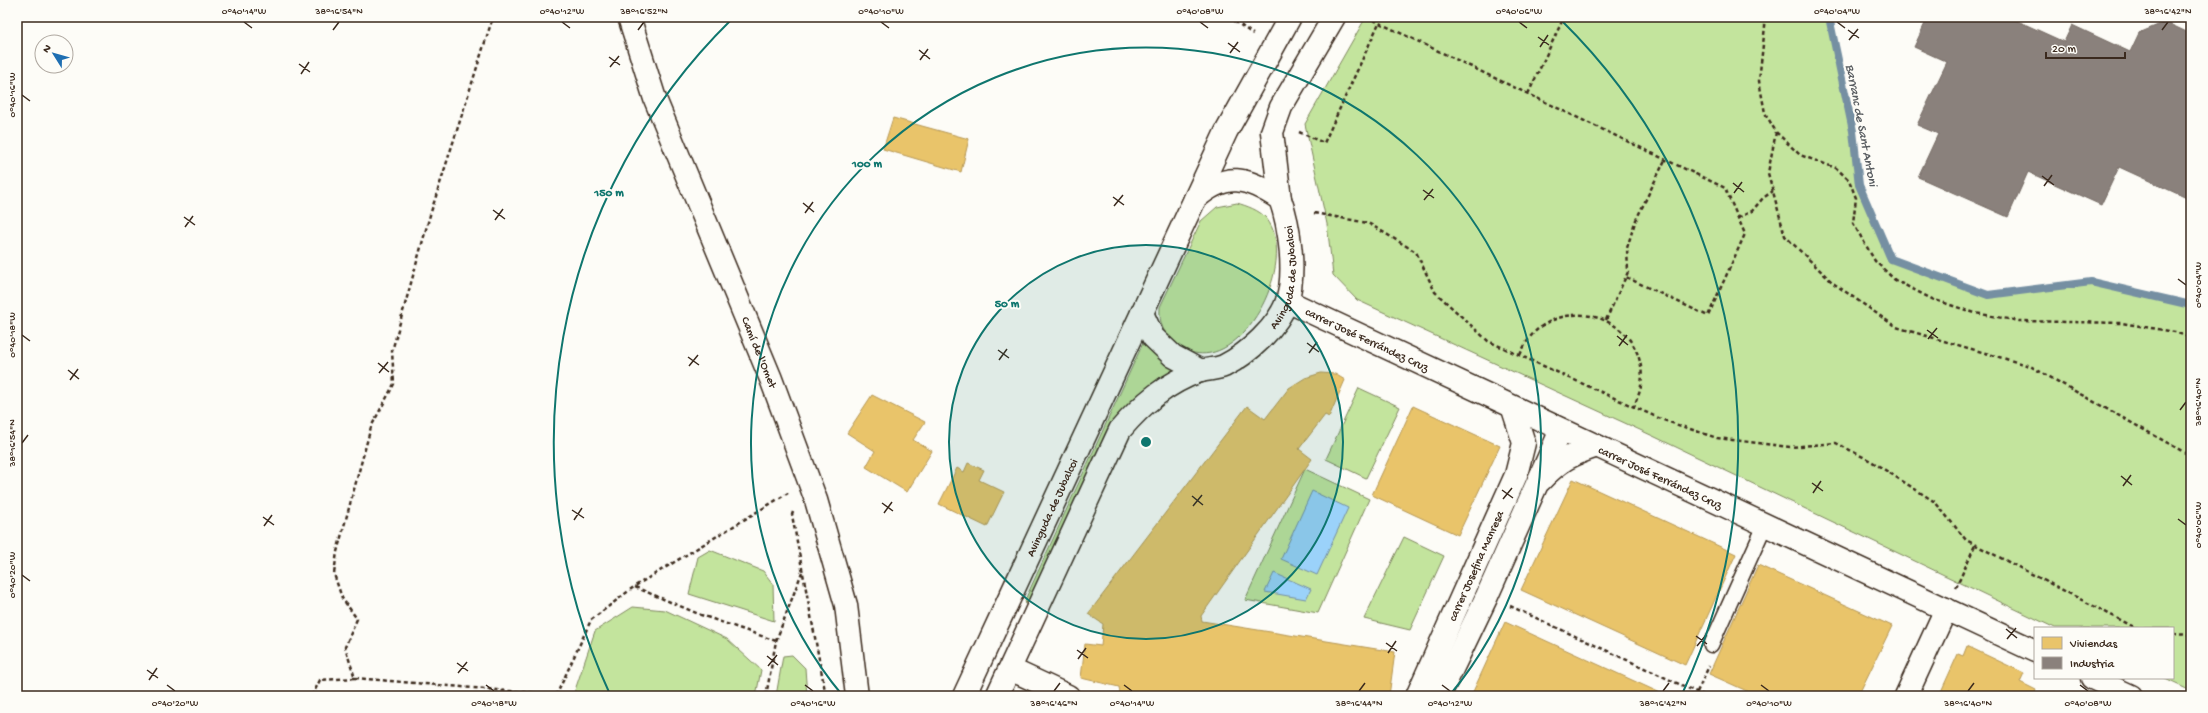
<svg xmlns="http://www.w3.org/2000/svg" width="2208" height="713" viewBox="0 0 2208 713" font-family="'Gochi Hand',sans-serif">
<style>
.green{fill:#c3e49d;stroke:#7f875e}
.water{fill:#9bd2fa;stroke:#758fa2}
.homes{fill:#e9c46a;stroke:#b59653}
.industry{fill:#8a817c;stroke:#726760}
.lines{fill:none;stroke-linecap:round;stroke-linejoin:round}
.stream{stroke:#758fa2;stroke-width:8}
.lane-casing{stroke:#3b2a1e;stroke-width:17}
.street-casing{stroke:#3b2a1e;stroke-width:25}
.path{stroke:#3b2a1e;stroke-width:2.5;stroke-dasharray:4 3;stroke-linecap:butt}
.lane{stroke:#fdfcf7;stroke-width:14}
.street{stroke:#fdfcf7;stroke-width:22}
.ticks{fill:none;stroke:#3b2a1e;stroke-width:1.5}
.ring{fill:none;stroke:#0f766e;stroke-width:2}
.labels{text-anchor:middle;stroke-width:4;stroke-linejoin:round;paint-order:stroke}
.street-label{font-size:12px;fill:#3b2a1e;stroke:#fdfcf7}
.water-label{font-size:13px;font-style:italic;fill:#585c60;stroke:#fdfcf7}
.centre{fill:#0f766e;stroke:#fdfcf7;stroke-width:2}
.ring-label{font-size:12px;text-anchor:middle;font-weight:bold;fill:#0f766e;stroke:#fdfcf7;stroke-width:4;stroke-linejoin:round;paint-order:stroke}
.neatline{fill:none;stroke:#3b2a1e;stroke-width:1.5}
.ticks-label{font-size:10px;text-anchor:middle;fill:#3b2a1e}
</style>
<rect width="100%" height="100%" fill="#fdfcf7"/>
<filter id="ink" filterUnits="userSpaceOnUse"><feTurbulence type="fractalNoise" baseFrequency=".025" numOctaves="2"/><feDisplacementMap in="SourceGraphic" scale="8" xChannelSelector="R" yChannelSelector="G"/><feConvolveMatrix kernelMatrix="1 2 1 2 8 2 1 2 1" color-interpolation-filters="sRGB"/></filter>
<g filter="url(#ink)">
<g class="green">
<path d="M1366,17H1829L1853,131L1859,185L1891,259L1988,295L2091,282L2191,305V691L2163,678H2173V628H2055L1653,436L1357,300L1333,275L1327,224L1305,124Z"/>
<path d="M1237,203C1247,206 1259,210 1266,218C1303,262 1235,390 1176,344C1163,333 1159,324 1160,307L1201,221L1217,207Z"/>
<path d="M1144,341L1163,362L1176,370L1159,378L1127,406L1109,435L1030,602L1026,605L1025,600Z"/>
<path d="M1359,388L1400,407L1366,478L1326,459Z"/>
<path d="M1305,469L1369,499L1318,613L1245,600Z"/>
<path d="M1404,537L1444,556L1410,630L1364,619Z"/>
<path d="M710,550L763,571L773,584L774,621L689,594L698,557Z"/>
<path d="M633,607L665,610L727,639L761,670L756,696H573L595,631Z"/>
<path d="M792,655L805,668L807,696H776L783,656Z"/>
</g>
<g class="water">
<path d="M1312,491L1348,508L1317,575L1281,559Z"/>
<path d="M1274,573L1311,589L1306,599L1265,592Z"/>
</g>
<g class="homes">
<path d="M893,118L969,139L961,172L883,149Z"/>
<path d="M1321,373L1335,374L1345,380L1329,417L1325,415L1299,449L1312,459L1201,616L1202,621L1395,652L1389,696H1134L1120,694L1119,687L1081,678L1085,644L1101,646L1103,624L1088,614L1247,406L1265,419L1289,388L1305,378Z"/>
<path d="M872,395L925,422L913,440L932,451L907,492L866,467L875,451L847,433Z"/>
<path d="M1413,406L1500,446L1458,535L1372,495Z"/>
<path d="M968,463L984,470L979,480L1004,492L987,527L939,504L957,468L964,472Z"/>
<path d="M1573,479L1736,554L1685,665L1521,590Z"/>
<path d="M1758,565L1892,626L1858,696H1758L1709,674Z"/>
<path d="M1505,622L1667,696H1471Z"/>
<path d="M1967,646L2024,673L2020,682L2036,690L2034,696H1939L1958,654L1963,656Z"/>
<path d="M2055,692L2064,696H2053Z"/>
</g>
<path class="industry" d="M1928,17H2009L2064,42L2072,25L2130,52L2139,33L2165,22L2191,34V200L2119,167L2101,205L2028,172L2008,217L1918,177L1938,134L1917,125L1947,62L1914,47Z"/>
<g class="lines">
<path class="stream" d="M1829,17L1853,131L1859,185L1891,259L1988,295L2091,282L2191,305"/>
<defs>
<path id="lane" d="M1711,645L1765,525"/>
<g id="street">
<path id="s1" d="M629,17L655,99L771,379L816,500L846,605L857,696"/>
<path d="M1280,199L1272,132L1281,107L1334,17"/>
<path id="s2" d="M1287,301C1535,419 1785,535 2035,651"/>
<path d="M1142,313L1153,337L1173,356L1201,371"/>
<path d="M1541,480C1559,461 1572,454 1597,446"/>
<path d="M1010,669L1068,696"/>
<path d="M2092,678L2131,696"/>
<path id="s3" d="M964,696L1226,132L1290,17"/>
<path id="s4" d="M997,696L1120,430C1143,403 1167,383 1200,371C1208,369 1217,369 1224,366C1248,354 1278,327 1287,301C1296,274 1290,226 1280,199C1247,177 1226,171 1195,199"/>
<path id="s5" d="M1417,696L1516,475L1524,443L1513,409"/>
<path d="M1439,696L1487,596L1561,430"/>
<path d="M1906,696L1946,609"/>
</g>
</defs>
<use href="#lane" class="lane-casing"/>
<use href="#street" class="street-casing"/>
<g class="path">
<path d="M1229,17L1253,34"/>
<path d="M1367,17L1725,188L1745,234L1708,316L1626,277"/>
<path d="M1766,17L1759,81L1765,113L1776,132L1800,155L1836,168L1849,180L1856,198L1853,223L1875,261L1895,280L1932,299L1975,313L2019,321L2122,323L2175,332L2191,338"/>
<path d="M1528,94L1564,17"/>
<path d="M1299,132L1324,143L1379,23"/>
<path d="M1776,132L1768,173L1785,236L1833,283L1896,327L2030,366L2191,456"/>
<path d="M1314,213L1368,223L1416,252L1435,292L1488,341L1663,420L1717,438L1790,447L1836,443L1871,461L1935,502L1966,540L2136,628"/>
<path d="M1738,218L1752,211L1763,198L1773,191"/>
<path d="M1606,320L1628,272L1627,248L1635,222L1665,160"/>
<path d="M1520,355C1525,344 1531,333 1542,326C1587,296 1649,330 1641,386C1640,393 1636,400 1634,407"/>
<path d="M793,512L792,515L826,696"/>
<path d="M635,587L701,615L776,641"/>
<path d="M1956,588L1975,545"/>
<path d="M1510,606L1705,696"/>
<path d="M2173,634L2191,635"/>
<path d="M355,678L556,695"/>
<path d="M1697,692L1709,666"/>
<path d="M312,696L320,680L355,678L345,647L357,619L342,598L334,574L337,552L371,427L394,384L392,351L430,215L493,17"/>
<path d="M556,696L591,620L635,586L788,493"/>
<path d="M766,696L776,641L802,572"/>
</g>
<use href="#lane" class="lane"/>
<use href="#street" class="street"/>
</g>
</g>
<path class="ticks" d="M244,22L252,28M562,22L570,28M881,22L889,28M1200,22L1208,28M1519,22L1527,28M1837,22L1845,28M333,30L339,22M638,30L644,22M1848,30L1859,38M2162,30L2168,22M1538,37L1549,45M1849,40L1858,29M1228,43L1240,52M1540,47L1548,35M919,50L930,59M1230,53L1238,42M609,57L620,65M920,60L928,49M299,64L310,72M610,67L619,56M301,74L309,62M22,95L30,101M2042,176L2054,185M1733,183L1744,192M2044,186L2052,175M1423,190L1434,198M1734,193L1742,182M1113,197L1124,205M1424,200L1433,189M803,203L814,212M1114,206L1123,195M493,210L505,219M805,213L813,202M184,217L195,225M495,220L503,209M185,227L193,216M2178,279L2186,285M1927,330L1938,338M22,335L30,341M1617,336L1628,345M1928,339L1937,328M1307,343L1319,352M1619,346L1627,335M998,350L1009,358M1309,353L1317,342M688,357L699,365M999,360L1007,349M378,363L389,372M689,366L698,355M68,370L79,379M379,373L388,362M70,380L78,369M2180,410L2186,402M22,443L28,435M2121,476L2132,485M1812,483L1823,491M2123,486L2131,475M1502,490L1513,498M1813,493L1821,481M1192,496L1203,505M1503,499L1512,488M882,503L893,511M1193,506L1202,495M572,510L584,518M884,513L892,502M263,517L274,525M2178,519L2186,525M574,520L582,508M264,526L272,515M22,575L30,581M2006,629L2017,638M1696,636L1707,644M2007,639L2016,628M1386,643L1397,651M1697,646L1706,635M1077,650L1088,658M1388,653L1396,641M767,656L778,665M1078,659L1086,648M457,663L468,671M768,666L777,655M147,670L158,678M458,673L467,662M149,680L157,668M167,685L175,691M486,685L494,691M805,685L813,691M1124,685L1132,691M1442,685L1450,691M1761,685L1769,691M2080,685L2088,691M1054,691L1060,683M1359,691L1365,683M1663,691L1669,683M1968,691L1974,683"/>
<circle cx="1146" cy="442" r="197" fill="#0f766e" fill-opacity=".12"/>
<g class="ring">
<circle cx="1146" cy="442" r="197"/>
<path d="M843 696A395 395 0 1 1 1449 696"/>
<path d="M609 692A592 592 0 0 1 731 20M1561 20A592 592 0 0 1 1683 692"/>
</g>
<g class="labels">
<g class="street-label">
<text dy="4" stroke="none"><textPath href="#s4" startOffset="533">Avinguda de Jubalcoi</textPath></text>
<text dy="4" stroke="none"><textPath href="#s2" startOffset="89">carrer José Ferrández Cruz</textPath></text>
<text dy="4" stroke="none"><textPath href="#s1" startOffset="360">Camí de l'Omet</textPath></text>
<text dy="4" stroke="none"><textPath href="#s2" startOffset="413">carrer José Ferrández Cruz</textPath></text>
<text dy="4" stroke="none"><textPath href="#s3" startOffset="208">Avinguda de Jubalcoi</textPath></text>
<text dy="4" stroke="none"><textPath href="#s5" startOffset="143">carrer Josefina Manresa</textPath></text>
</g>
<g class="water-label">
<text transform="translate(1863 125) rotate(79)" y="5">Barranc de Sant Antoni</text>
</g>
</g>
<circle cx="1146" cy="442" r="6" class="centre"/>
<g class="ring-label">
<text x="867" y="167">100 m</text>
<text x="609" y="196">150 m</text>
<text x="1007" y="307">50 m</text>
</g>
<rect width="2208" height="713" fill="none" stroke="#fdfcf7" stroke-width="44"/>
<rect x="2034" y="627" width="140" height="52" fill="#fdfcf7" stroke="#afa8a0"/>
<rect x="2042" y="637" width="20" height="12" fill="#e9c46a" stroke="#afa8a0"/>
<text x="2070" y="647" font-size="12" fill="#3b2a1e">Viviendas</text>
<rect x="2042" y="657" width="20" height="12" fill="#8a817c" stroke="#afa8a0"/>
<text x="2070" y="667" font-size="12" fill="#3b2a1e">Industria</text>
<g transform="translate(54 54) rotate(307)"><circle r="19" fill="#fdfcf7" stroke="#afa8a0"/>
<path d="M0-3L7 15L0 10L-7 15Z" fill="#1f6fb2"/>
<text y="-6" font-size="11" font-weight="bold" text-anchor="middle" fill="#3b2a1e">N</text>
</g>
<path d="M2046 52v6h79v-6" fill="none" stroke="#3b2a1e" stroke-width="2"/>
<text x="2052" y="52" font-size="12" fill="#3b2a1e" stroke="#fdfcf7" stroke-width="3" paint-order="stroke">20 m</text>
<rect x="22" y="22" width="2164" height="669" class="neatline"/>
<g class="ticks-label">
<text x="244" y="14">0°40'14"W</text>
<text x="339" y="14">38°16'54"N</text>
<text x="562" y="14">0°40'12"W</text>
<text x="644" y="14">38°16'52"N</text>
<text x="881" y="14">0°40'10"W</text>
<text x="1200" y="14">0°40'08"W</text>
<text x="1519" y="14">0°40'06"W</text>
<text x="1837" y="14">0°40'04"W</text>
<text x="2168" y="14">38°16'42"N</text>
<text transform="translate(11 95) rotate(-90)" y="4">0°40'16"W</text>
<text transform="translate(2197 285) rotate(-90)" y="4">0°40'04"W</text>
<text transform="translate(11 335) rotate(-90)" y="4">0°40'18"W</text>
<text transform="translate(2197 402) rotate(-90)" y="4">38°16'40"N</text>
<text transform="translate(11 443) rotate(-90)" y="4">38°16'54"N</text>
<text transform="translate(2197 525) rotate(-90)" y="4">0°40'06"W</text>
<text transform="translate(11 575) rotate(-90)" y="4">0°40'20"W</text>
<text x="175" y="706">0°40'20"W</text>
<text x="494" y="706">0°40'18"W</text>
<text x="813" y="706">0°40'16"W</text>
<text x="1054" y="706">38°16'46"N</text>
<text x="1132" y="706">0°40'14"W</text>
<text x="1359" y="706">38°16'44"N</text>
<text x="1450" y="706">0°40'12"W</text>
<text x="1663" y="706">38°16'42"N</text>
<text x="1769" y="706">0°40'10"W</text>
<text x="1968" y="706">38°16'40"N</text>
<text x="2088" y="706">0°40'08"W</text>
</g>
</svg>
